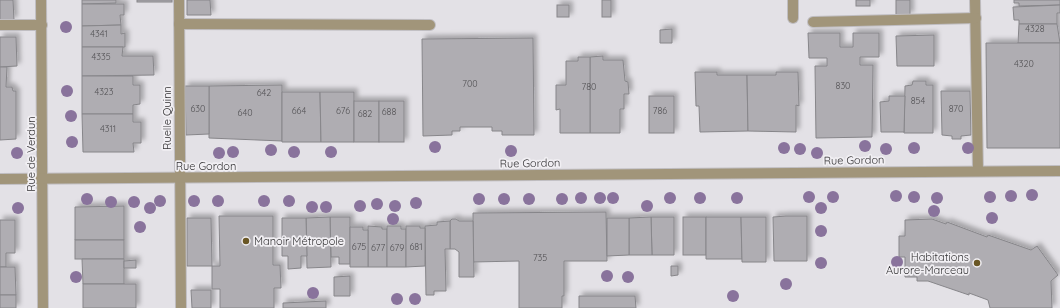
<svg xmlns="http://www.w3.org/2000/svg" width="1060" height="308" viewBox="0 0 1060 308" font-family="Quicksand,sans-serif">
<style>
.building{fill:#afadb2;stroke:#87868a;filter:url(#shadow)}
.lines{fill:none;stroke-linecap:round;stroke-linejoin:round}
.minor-casing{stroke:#c0bec2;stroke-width:12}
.minor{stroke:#a1957a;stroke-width:10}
.tree{fill:#89739c}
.poi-dot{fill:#6a5725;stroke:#f1eff3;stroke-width:1.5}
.labels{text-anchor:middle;stroke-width:3.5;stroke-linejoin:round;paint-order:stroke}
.number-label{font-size:9px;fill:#525154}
.street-label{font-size:11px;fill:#333234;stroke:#f1eff3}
.poi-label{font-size:11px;fill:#333234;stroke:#f1eff3;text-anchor:start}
</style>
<defs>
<filter id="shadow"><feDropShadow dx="3.5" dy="-3.5" stdDeviation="2" flood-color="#0004"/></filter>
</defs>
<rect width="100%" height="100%" fill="#e3e1e6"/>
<g class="building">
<path d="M0,0H13L14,20H0Z"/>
<path d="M82,0H116V3L82,4Z"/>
<rect x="137" y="0" width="35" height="2"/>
<path d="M187,0H210L211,15H187Z"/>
<rect x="602" y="0" width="9" height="17"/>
<rect x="856" y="0" width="14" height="6"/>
<rect x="896" y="0" width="14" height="15"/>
<path d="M1014,0H1060V5L1019,6V3H1014Z"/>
<path d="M82,4H124V15H120L121,25L82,26Z"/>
<rect x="557" y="5" width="12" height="12"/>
<path d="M1060,5V13H1057V24H1019V20H1014L1013,7Z"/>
<path d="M1019,24H1057L1060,43H1018Z"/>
<path d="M121,25V34L125,33V47H82V26Z"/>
<path d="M672,29V43H660V30Z"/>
<path d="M808,33H840V47H853V33H879V57H860V65H873L872,137L816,138L815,66H827V58H809Z"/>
<path d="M934,35V66H897L896,36Z"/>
<path d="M0,37H16L17,66L0,67Z"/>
<path d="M533,38L534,135H502V131H492V127H460V131H452V135L423,136L422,39Z"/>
<path d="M986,43H1060V148H987Z"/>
<path d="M82,47H123L122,56H153L154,75L82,76Z"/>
<path d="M603,56V60H623L625,81L628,82L629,94H624V109H620V133H590V57Z"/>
<path d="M578,57H590V133H560V109L556,110V85H566V61H578Z"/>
<path d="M0,67H7L6,87H12L13,91H16V139L0,140Z"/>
<path d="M695,72H717V75H747L748,131L700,132L699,106H696Z"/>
<path d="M776,72H798L799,106L796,105V132L748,131L747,75H776Z"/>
<path d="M82,76H133V85H140V104L133,105V114H82Z"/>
<path d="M913,81H926V85H933V133H904L905,86L912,85Z"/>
<path d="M282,85V141L209,138V86Z"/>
<path d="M185,86H209V134L186,135Z"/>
<path d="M941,91H970L971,135L961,136V139H952V136L942,135Z"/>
<path d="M282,92H320L321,142H282Z"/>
<path d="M320,92H354V142H321Z"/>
<rect x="649" y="96" width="25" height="37"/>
<path d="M889,96H905L904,132H881L880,102L889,101Z"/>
<rect x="354" y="101" width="25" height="41"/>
<rect x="379" y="101" width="25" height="41"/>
<path d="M82,114H133V122H141V143H133L134,152H83Z"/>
<path d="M124,206V240H75V207Z"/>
<path d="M606,212L607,261H564V296H562V308H519V261L473,262V213Z"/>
<path d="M219,216H273V265H280L281,288H274V308H220V289H212V266H220Z"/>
<path d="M786,216H807V261H774L773,217Z"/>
<path d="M330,217H350V264H339V257H331Z"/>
<path d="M330,217L331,267L307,268L306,218Z"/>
<path d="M651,217H674V255H652Z"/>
<path d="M651,217L652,255H629V218Z"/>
<rect x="683" y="217" width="23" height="38"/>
<path d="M706,217H741L742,259H706Z"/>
<path d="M741,217H766V262H742Z"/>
<path d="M187,218H211L212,266H187Z"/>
<path d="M282,218H306L307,256H301V268L288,269V256H282Z"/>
<path d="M607,218H629V255L607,256Z"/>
<path d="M452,219H456L459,221H473L474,277H459V252L455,249H450V221Z"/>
<path d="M932,219L946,224L947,222L987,237L988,235L1031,250L1037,246L1058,275L1051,281L1052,308H990L988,300L969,293V295L928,281H917V277H905V257H899V236H905V220Z"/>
<path d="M0,220H15V253H6V267H0Z"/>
<path d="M450,221V249H445L446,291H434V295H426L425,226L437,225V222Z"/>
<path d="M368,226L382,227V229H387V267H368Z"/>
<path d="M387,226H401V229H406V267H387Z"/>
<path d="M406,226H420V228H425V266L406,267Z"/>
<path d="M350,227H363V230H368V267H350Z"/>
<rect x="75" y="240" width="49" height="19"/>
<path d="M82,259H124V284H83Z"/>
<path d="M136,260V268H124V261Z"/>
<path d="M671,266H678V275L671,276Z"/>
<path d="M0,267H15L16,295H0Z"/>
<path d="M350,276V296H334V277Z"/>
<rect x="83" y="284" width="53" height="24"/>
<path d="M191,290H211V308H192Z"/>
<rect x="0" y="295" width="16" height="13"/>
<path d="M579,296H635L636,308H579Z"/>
<path d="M326,301V308H283V303Z"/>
</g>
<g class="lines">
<defs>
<g id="minor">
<path d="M41,0L43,308"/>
<path d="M179,0L181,308"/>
<path d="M793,0V18"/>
<path d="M975,0L978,171"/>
<path d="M813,22L976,18"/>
<path d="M179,24L430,25"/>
<path d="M0,25H42"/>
<path d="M0,179L1060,171"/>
</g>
</defs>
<use href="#minor" class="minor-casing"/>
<use href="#minor" class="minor"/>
</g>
<g class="tree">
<circle cx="66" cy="27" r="6"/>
<circle cx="67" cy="91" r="6"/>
<circle cx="71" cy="116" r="6"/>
<circle cx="72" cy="142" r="6"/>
<circle cx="865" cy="146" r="6"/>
<circle cx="435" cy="147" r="6"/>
<circle cx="784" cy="148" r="6"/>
<circle cx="914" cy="148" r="6"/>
<circle cx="968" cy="148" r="6"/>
<circle cx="800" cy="149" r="6"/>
<circle cx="886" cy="149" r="6"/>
<circle cx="271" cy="150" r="6"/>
<circle cx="511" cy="151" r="6"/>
<circle cx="233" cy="152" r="6"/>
<circle cx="294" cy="152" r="6"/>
<circle cx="331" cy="152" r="6"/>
<circle cx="17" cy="153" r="6"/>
<circle cx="219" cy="153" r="6"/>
<circle cx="817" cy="153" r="6"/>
<circle cx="1032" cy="195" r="6"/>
<circle cx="896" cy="196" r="6"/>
<circle cx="1011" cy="196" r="6"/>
<circle cx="809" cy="197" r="6"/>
<circle cx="833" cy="197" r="6"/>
<circle cx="914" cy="197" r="6"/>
<circle cx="990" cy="197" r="6"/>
<circle cx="581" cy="198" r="6"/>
<circle cx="600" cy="198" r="6"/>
<circle cx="613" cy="198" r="6"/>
<circle cx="670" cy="198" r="6"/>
<circle cx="700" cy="198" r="6"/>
<circle cx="737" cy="198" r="6"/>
<circle cx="937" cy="198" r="6"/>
<circle cx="87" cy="199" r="6"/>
<circle cx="479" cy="199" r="6"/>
<circle cx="504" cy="199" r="6"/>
<circle cx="529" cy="199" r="6"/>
<circle cx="562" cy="199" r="6"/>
<circle cx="160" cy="201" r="6"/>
<circle cx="194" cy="201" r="6"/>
<circle cx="218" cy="201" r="6"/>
<circle cx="264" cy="201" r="6"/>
<circle cx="289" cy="201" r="6"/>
<circle cx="111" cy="202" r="6"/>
<circle cx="134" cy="202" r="6"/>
<circle cx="416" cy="203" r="6"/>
<circle cx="377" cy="204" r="6"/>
<circle cx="360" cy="206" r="6"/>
<circle cx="395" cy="206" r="6"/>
<circle cx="647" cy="206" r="6"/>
<circle cx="312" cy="207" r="6"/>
<circle cx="326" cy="207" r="6"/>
<circle cx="18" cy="208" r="6"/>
<circle cx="150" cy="208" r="6"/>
<circle cx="821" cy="208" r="6"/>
<circle cx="934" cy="211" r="6"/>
<circle cx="992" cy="218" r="6"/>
<circle cx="393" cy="219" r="6"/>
<circle cx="140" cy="227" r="6"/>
<circle cx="821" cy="231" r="6"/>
<circle cx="897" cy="262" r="6"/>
<circle cx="821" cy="263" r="6"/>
<circle cx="607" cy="276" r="6"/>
<circle cx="76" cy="277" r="6"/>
<circle cx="628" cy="277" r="6"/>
<circle cx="786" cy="284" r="6"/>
<circle cx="313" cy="293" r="6"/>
<circle cx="733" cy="296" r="6"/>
<circle cx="397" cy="299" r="6"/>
<circle cx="415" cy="299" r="6"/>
</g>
<g class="poi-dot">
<circle cx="246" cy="241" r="4"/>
<circle cx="977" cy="263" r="4"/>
</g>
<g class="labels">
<g class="number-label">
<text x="1035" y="32">4328</text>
<text x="99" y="37">4341</text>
<text x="101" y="60">4335</text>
<text x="1024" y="67">4320</text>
<text x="470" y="87">700</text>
<text x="843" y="89">830</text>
<text x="589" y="90">780</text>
<text x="104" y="95">4323</text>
<text x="264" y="96">642</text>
<text x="918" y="104">854</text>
<text x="198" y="112">630</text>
<text x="956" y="112">870</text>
<text x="299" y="114">664</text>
<text x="343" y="114">676</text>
<text x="660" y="114">786</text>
<text x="389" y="115">688</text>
<text x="245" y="116">640</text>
<text x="365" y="117">682</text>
<text x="108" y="132">4311</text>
<text x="359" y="250">675</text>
<text x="416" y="250">681</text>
<text x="378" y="251">677</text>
<text x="397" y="251">679</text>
<text x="540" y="261">735</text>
</g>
<g class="street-label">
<text transform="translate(167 118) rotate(-90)" y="4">Ruelle Quinn</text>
<text transform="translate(31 154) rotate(-90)" y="4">Rue de Verdun</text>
<text transform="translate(854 160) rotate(-1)" y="4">Rue Gordon</text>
<text transform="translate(530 163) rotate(-1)" y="4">Rue Gordon</text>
<text x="206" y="170">Rue Gordon</text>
</g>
<g class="poi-label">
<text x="254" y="245">Manoir Métropole</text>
<text x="969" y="261" text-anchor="end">Habitations<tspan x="969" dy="13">Aurore-Marceau</tspan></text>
</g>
</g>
</svg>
